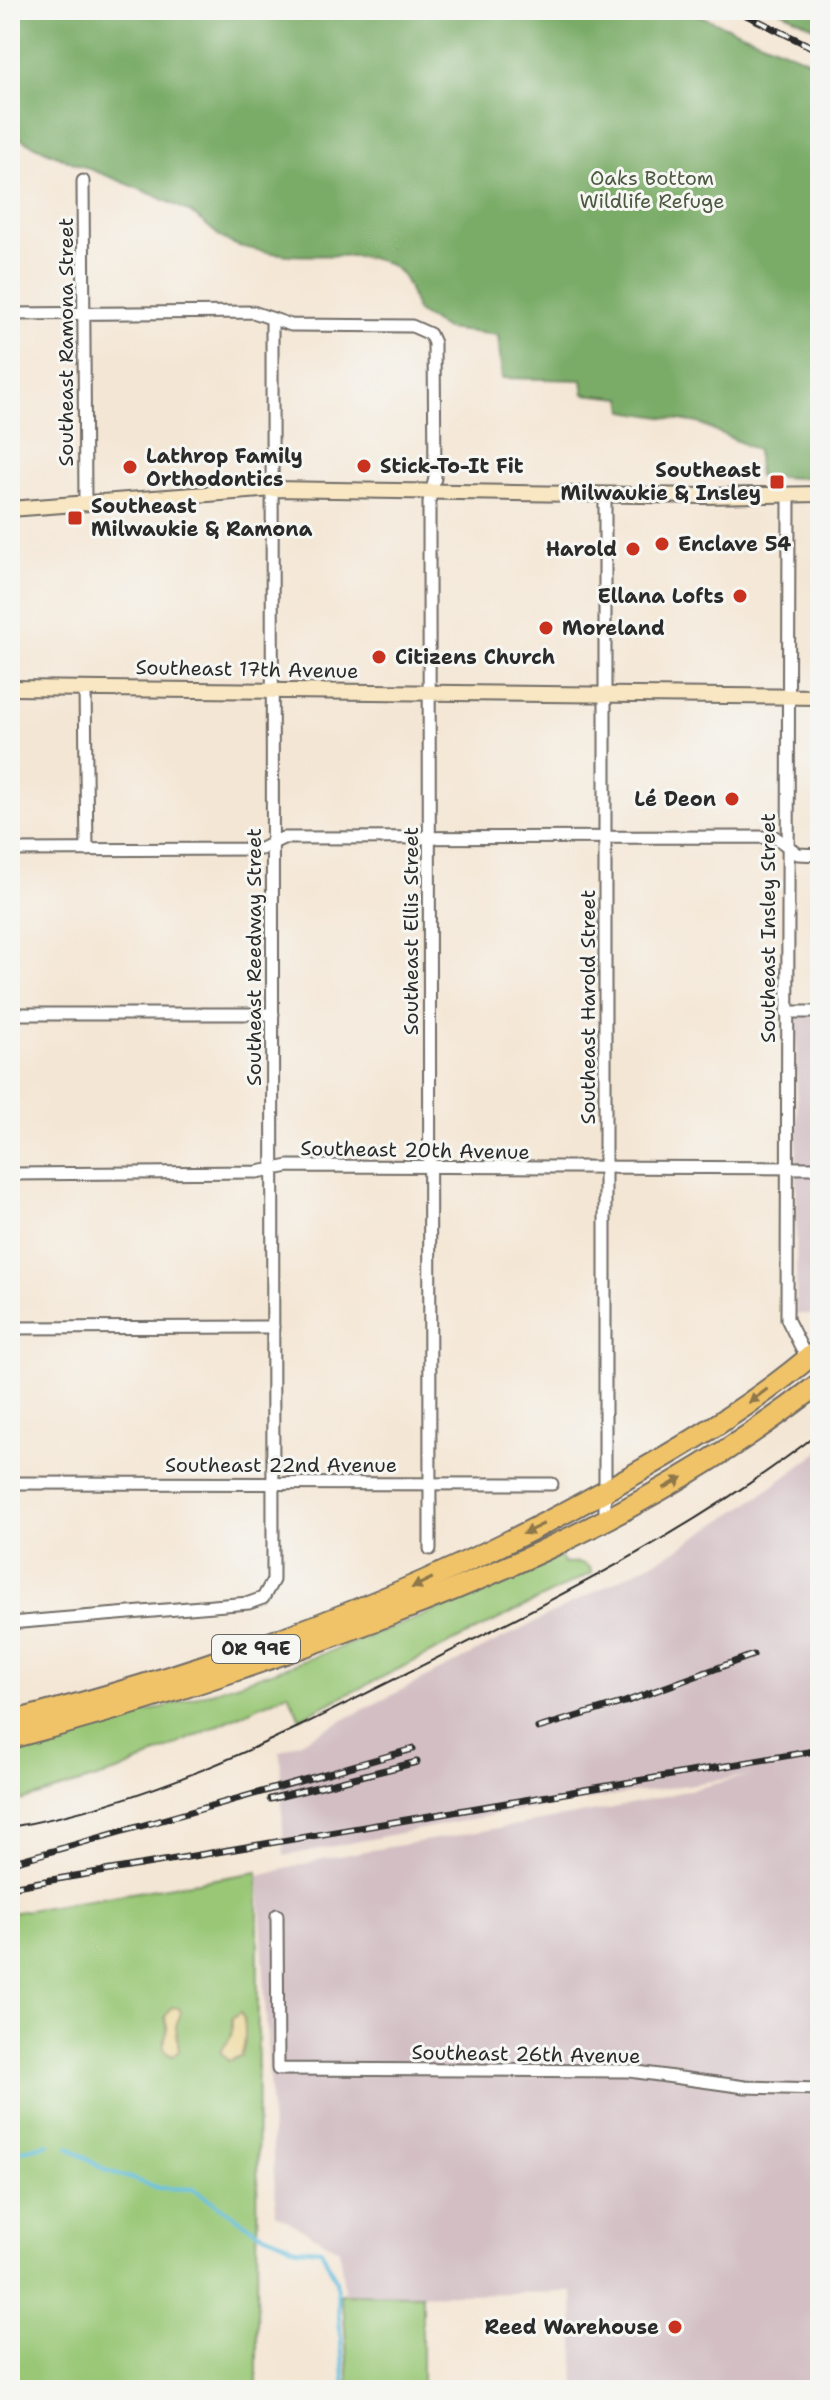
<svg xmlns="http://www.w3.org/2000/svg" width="830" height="2400" viewBox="0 0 830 2400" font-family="'Shantell Sans',sans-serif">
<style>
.industrial{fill:#d2bec3}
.green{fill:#99c776;stroke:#627950;stroke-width:2}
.forest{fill:#7aac67;stroke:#526c49;stroke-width:2}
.sand{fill:#eeda9e;stroke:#8c8264;stroke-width:2}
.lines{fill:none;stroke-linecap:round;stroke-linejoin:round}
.stream{stroke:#61bedf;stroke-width:4}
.street-casing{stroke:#716c66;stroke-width:15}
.secondary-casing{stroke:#716c66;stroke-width:18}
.highway-casing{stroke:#716c66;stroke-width:24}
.street{stroke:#fff;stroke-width:11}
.secondary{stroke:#f9e7c3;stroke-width:14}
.highway{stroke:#f0c369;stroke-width:20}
.tram{stroke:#2b2b2b;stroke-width:2}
.rail-casing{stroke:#2b2b2b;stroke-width:7}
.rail{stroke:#f6f6f2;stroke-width:4;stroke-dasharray:12;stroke-linecap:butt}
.oneway{fill:#8e774a}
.poi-dot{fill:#c8321e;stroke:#f6f6f2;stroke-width:3}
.labels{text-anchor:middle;stroke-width:6;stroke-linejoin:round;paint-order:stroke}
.shield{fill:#f6f6f2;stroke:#686867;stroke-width:2}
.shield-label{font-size:18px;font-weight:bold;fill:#2b2b2b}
.park-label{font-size:20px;fill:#4c5a42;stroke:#f6f6f2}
.street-label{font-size:20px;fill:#2b2b2b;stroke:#f6f6f2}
.poi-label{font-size:20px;font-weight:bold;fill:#2b2b2b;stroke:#f6f6f2;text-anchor:start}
</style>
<rect width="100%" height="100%" fill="#f6f6f2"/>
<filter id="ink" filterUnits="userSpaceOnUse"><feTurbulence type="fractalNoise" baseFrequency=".0125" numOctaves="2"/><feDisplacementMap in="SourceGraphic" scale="16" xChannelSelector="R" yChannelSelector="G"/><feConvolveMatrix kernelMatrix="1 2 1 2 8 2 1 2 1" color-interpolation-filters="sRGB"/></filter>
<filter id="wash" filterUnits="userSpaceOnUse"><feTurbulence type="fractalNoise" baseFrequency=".006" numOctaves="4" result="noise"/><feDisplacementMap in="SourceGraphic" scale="32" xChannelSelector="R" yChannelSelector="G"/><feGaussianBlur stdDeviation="1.8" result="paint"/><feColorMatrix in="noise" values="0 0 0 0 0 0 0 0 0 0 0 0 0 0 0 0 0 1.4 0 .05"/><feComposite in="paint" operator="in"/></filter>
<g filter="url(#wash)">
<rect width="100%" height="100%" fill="#f4e6d4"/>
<g class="industrial">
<path d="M797,1011H820V1315L796,1314Z"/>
<path d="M820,1451V2390H575L573,2292L345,2296L339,2250L276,2214L259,1876L326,1858L609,1809L752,1775L497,1814L284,1856L280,1752L673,1552L758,1497Z"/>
</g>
<g class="green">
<path d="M560,1556L564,1564C574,1562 588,1560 592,1573L300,1718L288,1693L120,1771L10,1804V1751C198,1701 384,1639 560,1556Z"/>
<path d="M258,1872L257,2390H10V1913Z"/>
<path d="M339,2294L422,2295V2390H349L344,2313Z"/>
</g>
<g class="forest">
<path d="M10,10H686L808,60L820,77V479L758,476L757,450L698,423L624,411L622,398L584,394L582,380L502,378L498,335L446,329L417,312C411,295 407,274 390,265C359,249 315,259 281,254C268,253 252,249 239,246C217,240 208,222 189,212C131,181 68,165 10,133Z"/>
<path d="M779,10H820V30Z"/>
</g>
<g class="sand">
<path d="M172,2007L179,2008L181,2013L176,2026L179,2051L172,2056C157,2048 167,2041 167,2029C168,2025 165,2021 165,2017Z"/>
<path d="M240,2012C247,2020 246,2046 241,2056L228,2061L220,2052C232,2035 232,2041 232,2018Z"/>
</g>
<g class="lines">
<g class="stream">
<path d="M68,2147L103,2169L159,2188L193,2189L257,2231L297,2248L321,2250L336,2280L345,2390"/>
<path d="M10,2153L49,2144"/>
</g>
</g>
</g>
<g filter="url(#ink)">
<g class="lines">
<defs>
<g id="street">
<path d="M83,181L85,503"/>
<path d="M10,314L253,312L291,325L412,326L430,334L434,343L435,478L429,502L430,1549"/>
<path d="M789,494L787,1319L807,1359"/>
<path d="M85,688L87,850"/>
<path d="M10,850L261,849L283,838L775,837L798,854L820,855"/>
<path d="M786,1012H820"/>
<path d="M10,1014H273"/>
<path d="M10,1174L257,1172L289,1166L820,1168"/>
<path d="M10,1328L273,1327"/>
<path d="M10,1483L552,1484"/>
<path d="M605,1521V494"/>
<path d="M10,1623L249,1603L263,1598L273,1580L272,319"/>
<path d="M277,1915L278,2069L630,2071L745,2087L820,2089"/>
</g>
<g id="secondary">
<path d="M10,509L273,489L703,496L820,494"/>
<path d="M10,688L820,697"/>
</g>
<g id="highway">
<path d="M10,1722C219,1669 420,1595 608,1489C682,1448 756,1404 820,1348"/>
<path d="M10,1738C85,1719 158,1697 231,1672C445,1598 639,1525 820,1383"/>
</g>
</defs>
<use href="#street" class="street-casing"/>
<use href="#secondary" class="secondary-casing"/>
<use href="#highway" class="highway-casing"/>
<use href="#street" class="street"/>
<use href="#secondary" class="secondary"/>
<use href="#highway" class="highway"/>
<path class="tram" d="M10,1827C158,1802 287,1733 419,1667C559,1597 696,1529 820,1432"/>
<defs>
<g id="rail">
<path d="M736,10L820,51"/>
<path d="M538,1728L625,1702L753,1655"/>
<path d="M270,1799L417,1762"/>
<path d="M10,1863L413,1749"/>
<path d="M10,1887L820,1750"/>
</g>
</defs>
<use href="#rail" class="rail-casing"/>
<use href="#rail" class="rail"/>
</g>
<defs><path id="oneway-solid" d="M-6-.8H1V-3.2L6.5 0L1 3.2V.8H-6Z" transform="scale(2)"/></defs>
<g class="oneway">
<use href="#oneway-solid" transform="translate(758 1396) rotate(143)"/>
<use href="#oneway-solid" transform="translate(673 1483) rotate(-30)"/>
<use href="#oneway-solid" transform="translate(533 1529) rotate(154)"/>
<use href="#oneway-solid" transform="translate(422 1583) rotate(154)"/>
</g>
</g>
<g class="poi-dot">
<circle cx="364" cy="466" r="8"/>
<circle cx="130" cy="467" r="8"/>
<rect x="769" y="474" width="16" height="16" rx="4"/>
<rect x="67" y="510" width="16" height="16" rx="4"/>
<circle cx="662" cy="544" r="8"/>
<circle cx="633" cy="549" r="8"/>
<circle cx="740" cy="596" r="8"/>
<circle cx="546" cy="628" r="8"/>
<circle cx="379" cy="657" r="8"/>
<circle cx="732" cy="799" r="8"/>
<circle cx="675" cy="2327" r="8"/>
</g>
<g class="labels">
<rect class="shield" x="212" y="1635" width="88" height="28" rx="6"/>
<g class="shield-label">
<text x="256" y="1655">OR 99E</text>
</g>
<g class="park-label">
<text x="652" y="185">Oaks Bottom<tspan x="652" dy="23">Wildlife Refuge</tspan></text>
</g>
<g class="street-label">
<text transform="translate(66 342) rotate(-90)" y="7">Southeast Ramona Street</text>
<text transform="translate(247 669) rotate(1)" y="7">Southeast 17th Avenue</text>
<text transform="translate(768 928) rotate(-90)" y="7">Southeast Insley Street</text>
<text transform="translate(411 931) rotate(-90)" y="7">Southeast Ellis Street</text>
<text transform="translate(254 957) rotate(-90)" y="7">Southeast Reedway Street</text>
<text transform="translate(588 1007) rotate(-90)" y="7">Southeast Harold Street</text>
<text transform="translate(415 1150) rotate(1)" y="7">Southeast 20th Avenue</text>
<text x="281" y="1472">Southeast 22nd Avenue</text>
<text transform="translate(526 2054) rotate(1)" y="7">Southeast 26th Avenue</text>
</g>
<g class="poi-label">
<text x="146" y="463">Lathrop Family<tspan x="146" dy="23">Orthodontics</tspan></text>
<text x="380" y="473">Stick-To-It Fit</text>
<text x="761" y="477" text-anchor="end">Southeast<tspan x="761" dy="23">Milwaukie &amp; Insley</tspan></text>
<text x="91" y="513">Southeast<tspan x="91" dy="23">Milwaukie &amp; Ramona</tspan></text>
<text x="678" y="551">Enclave 54</text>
<text x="617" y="556" text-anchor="end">Harold</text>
<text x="724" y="603" text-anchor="end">Ellana Lofts</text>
<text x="562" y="635">Moreland</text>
<text x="395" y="664">Citizens Church</text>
<text x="716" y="806" text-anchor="end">Lé Deon</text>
<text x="659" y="2334" text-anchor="end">Reed Warehouse</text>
</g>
</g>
<rect width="830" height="2400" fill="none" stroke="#f6f6f2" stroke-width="40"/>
</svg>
